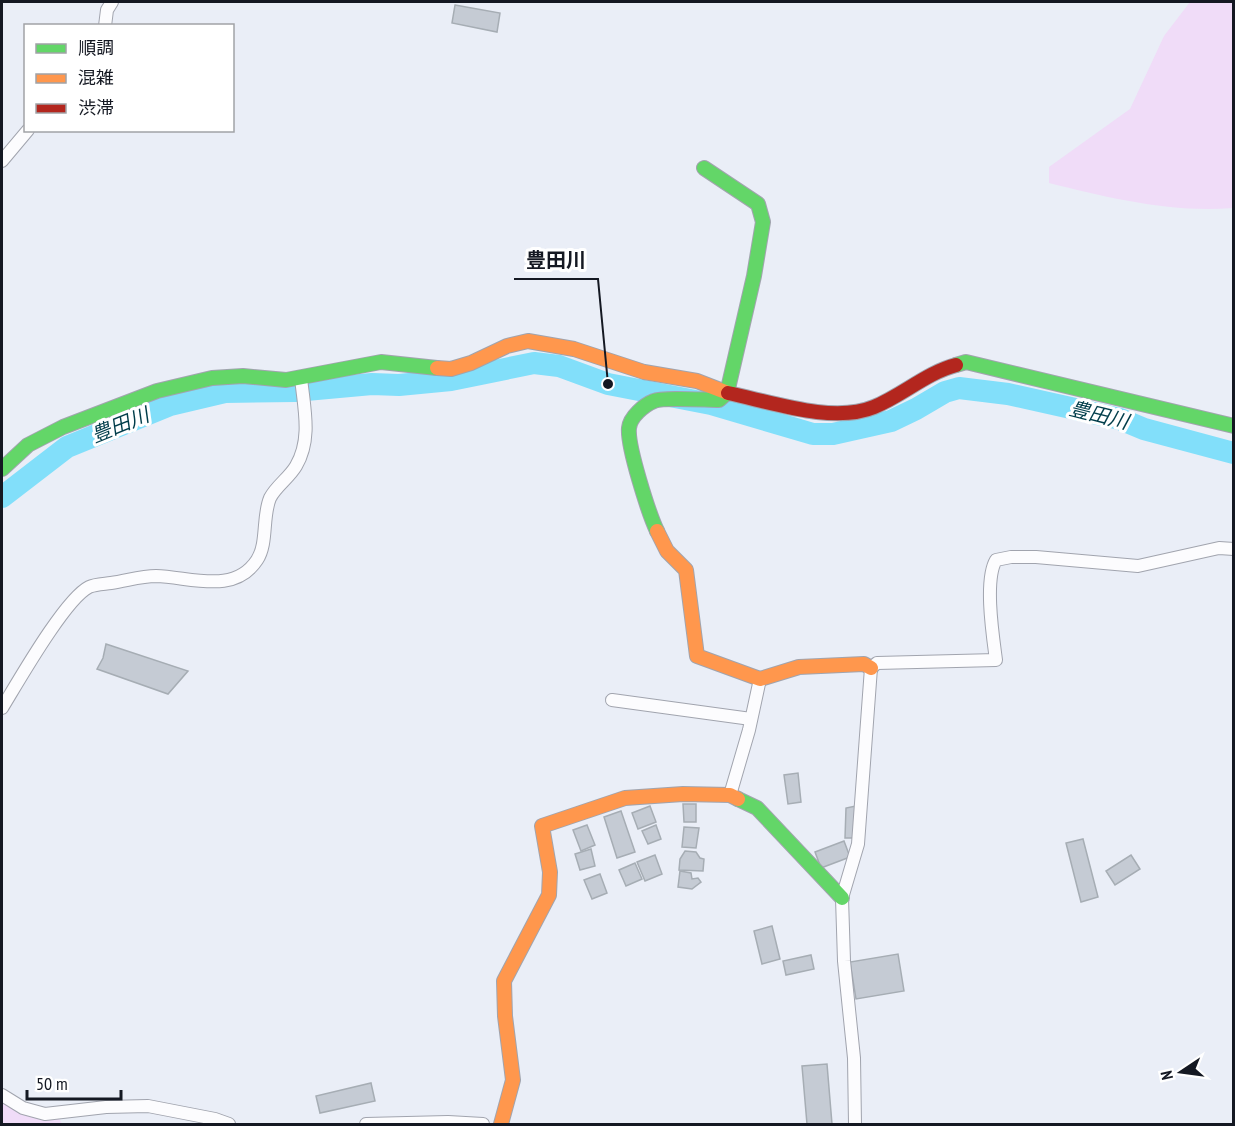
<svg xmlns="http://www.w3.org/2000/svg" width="1235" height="1126" viewBox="0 0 1235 1126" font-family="'PT Sans Narrow','Noto Sans JP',sans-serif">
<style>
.green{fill:#f0dcf8}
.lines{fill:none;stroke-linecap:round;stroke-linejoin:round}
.river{stroke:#82dffa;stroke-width:22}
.building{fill:#c5cbd4;stroke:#a6adb4;stroke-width:1.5}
.street-casing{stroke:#a1a4ae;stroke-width:14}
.fast-casing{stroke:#a1a4ae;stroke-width:16}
.slow-casing{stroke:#a1a4ae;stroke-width:16}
.jam-casing{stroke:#a1a4ae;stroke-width:16}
.street{stroke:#fcfcfe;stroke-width:12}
.fast{stroke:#63d668;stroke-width:14}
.slow{stroke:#ff974d;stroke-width:14}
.jam{stroke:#b3261e;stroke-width:14}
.labels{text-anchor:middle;stroke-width:6;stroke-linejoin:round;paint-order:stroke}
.water-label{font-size:20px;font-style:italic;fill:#003d4a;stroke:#fff}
.leader{fill:none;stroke:#141822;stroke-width:2}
.callout-dot{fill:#141822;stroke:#fff;stroke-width:2}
.callout-label{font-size:20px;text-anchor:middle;font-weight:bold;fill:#141822;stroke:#fff;stroke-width:6;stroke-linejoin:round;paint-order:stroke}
</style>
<rect width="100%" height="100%" fill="#eaeef7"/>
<g class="green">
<path d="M1190,2H1233V208C1171,213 1109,198 1049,183V167L1130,109L1164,36Z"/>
<path d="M2,1095L55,1111L62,1124H2Z"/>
</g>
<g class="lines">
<path class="river" d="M2,497L67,447L170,405L225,392L295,391L372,384L399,385L451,380L534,363L559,366L608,384L711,404L813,434H833L891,421L916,409L945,392L959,388L1008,394L1120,419L1144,429L1234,453"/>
</g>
<g class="building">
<path d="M455,5L500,13L497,32L452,23Z"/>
<path d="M106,644L188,671L168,694L97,669L103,658Z"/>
<path d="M798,773L801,802L788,804L784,775Z"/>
<path d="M683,804H696V822H684Z"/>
<path d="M650,806L656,822L638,829L632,813Z"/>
<path d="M856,806L855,838H845L846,808Z"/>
<path d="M621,811L635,852L617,858L604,817Z"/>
<path d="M587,825L595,845L581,851L573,830Z"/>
<path d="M656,825L661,839L648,844L642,831Z"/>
<path d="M684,827L699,828L696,848L682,847Z"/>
<path d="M1083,839L1098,897L1081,902L1066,843Z"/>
<path d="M844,841L850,857L821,868L815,852Z"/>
<path d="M591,849L595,866L580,870L575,854Z"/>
<path d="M685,851L696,852L700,858L704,859L703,871L679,870L680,859Z"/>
<path d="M655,855L662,874L645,881L637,862Z"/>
<path d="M1131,855L1140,869L1115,885L1106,871Z"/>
<path d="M635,863L642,879L626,886L619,870Z"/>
<path d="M680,871L691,873L692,879L698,878L701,882L692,889L678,887Z"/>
<path d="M600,874L607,893L592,899L584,880Z"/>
<path d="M772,926L780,959L762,964L754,931Z"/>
<path d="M898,954L904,991L856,999L850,962Z"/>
<path d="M811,955L814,969L786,975L783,961Z"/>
<path d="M827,1064L832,1124H807L802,1066Z"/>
<path d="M371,1083L375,1101L320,1113L316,1096Z"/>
</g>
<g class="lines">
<defs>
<g id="street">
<path d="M105,26L107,10L112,2"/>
<path d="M2,161L28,130"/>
<path d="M612,700L751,719"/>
<path d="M2,708C18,682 65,599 89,587C95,584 104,584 111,583C126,581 141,576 156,576C191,577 234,595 257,560C268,543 262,517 270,498C276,486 289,478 296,466C312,439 304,408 301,378"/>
<path d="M730,795L749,730L760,679"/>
<path d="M2,1095L23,1108L45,1114L106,1107L148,1106L215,1119L229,1124"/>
<path d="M366,1124L448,1122L483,1124"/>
<path d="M855,1124L854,1058L844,961L842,898L858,844L871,668L877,663L996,660C993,637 984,580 996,560L1011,557H1036L1138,566L1219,548L1234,549"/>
</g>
<g id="fast">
<path d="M956,365L966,362L1234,426"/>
<path d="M2,469L28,445L63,427L157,391L212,378L243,376L286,380L381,362L437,368"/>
<path d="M657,531C649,514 627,446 629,428C630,417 644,405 654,401C663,397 706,400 719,400L727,393L754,276L763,222L758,204L704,168"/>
<path d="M738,799L757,808L842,898"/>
</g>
<g id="slow">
<path d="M437,368L451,369L471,363L507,346L528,341L574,349L644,372L697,381L728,393"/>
<path d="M657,531L667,551L686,570L697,656L760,679L799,667L864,664L871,668"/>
<path d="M501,1124L513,1080L505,1016L504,981L549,895L550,872L542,826L625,798L683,794L730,795L738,799"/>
</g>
<path id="jam" d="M728,393C771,402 833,424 874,407C903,395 926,373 956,365"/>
</defs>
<use href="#street" class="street-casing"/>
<use href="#fast" class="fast-casing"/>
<use href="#slow" class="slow-casing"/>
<use href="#jam" class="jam-casing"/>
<use href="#street" class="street"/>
<use href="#fast" class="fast"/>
<use href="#slow" class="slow"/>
<use href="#jam" class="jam"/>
</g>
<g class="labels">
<g class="water-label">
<text transform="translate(1099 415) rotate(14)" y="7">豊田川</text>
<text transform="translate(120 425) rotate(-22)" y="7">豊田川</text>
</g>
</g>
<path class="leader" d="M608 384L598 279H514"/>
<circle class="callout-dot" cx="608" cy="384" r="6"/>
<g class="callout-label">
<text x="556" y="267">豊田川</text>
</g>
<rect width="1235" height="1126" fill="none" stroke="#141822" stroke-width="6"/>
<rect x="24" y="24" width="210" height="108" fill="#ffffff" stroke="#a1a3a7" stroke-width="1.5"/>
<rect x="36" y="44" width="30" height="9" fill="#63d668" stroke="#a1a3a7" stroke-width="1.5"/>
<text x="78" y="54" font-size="18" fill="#141822">順調</text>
<rect x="36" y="74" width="30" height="9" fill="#ff974d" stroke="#a1a3a7" stroke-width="1.5"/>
<text x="78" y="84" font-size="18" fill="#141822">混雑</text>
<rect x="36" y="104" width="30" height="9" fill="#b3261e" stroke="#a1a3a7" stroke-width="1.5"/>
<text x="78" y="114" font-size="18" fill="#141822">渋滞</text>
<g transform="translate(1181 1072) rotate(257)" stroke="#ffffff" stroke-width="4.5" paint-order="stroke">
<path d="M0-4.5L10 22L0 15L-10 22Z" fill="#141822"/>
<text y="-9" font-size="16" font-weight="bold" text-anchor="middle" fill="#141822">N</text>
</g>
<path d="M27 1090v9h94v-9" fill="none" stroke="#141822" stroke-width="3"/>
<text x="36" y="1090" font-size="18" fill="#141822" stroke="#ffffff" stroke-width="4.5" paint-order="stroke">50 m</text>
</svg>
